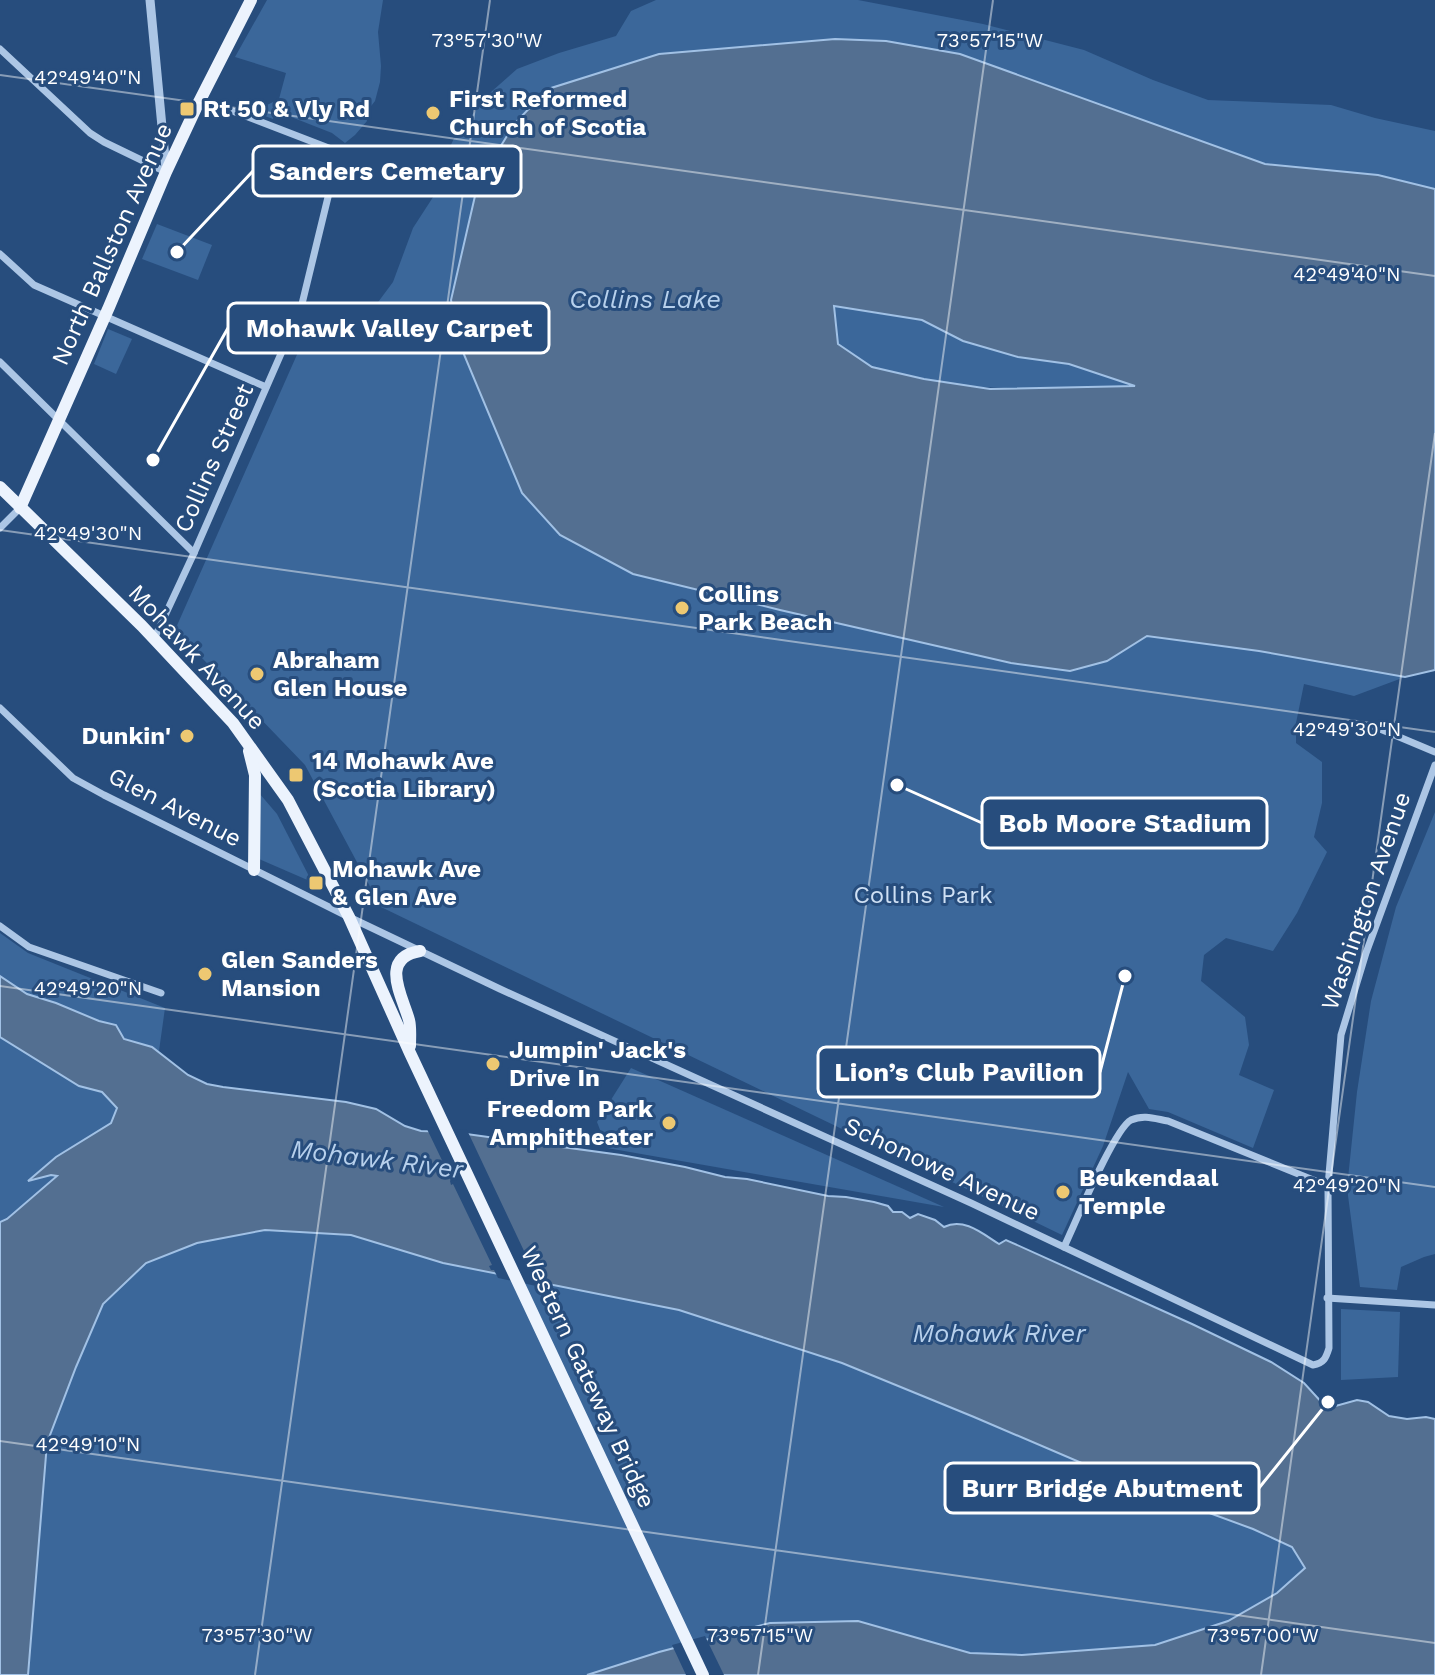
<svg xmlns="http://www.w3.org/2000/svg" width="1435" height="1675" viewBox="0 0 1435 1675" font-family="'Work Sans',sans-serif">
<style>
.green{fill:#3b679a}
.water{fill:#536f91;stroke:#a1c1e5;stroke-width:2;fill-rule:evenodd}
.pier{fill:#274d7d}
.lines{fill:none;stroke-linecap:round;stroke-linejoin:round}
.minor{stroke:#acc6e5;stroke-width:7}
.tertiary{stroke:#acc6e5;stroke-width:9}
.primary{stroke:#ecf3fd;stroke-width:12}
.ticks{fill:none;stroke:#fff;stroke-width:2;stroke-opacity:0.45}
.poi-dot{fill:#edc872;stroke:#274d7d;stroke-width:3}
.labels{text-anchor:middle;stroke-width:6;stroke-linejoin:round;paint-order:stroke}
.poi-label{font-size:24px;font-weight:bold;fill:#fff;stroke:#274d7d;text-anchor:start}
.street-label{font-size:24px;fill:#fff;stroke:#274d7d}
.park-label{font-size:24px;fill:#cfe0f4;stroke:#274d7d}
.water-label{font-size:26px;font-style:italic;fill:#b7d0ec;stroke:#274d7d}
.ticks-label{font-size:20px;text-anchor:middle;fill:#fff;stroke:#274d7d;stroke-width:6;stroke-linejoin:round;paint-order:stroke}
.leader{fill:none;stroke:#fff;stroke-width:3}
.callout-dot{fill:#fff;stroke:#274d7d;stroke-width:3}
.callout{fill:#274d7d;stroke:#fff;stroke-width:3}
.callout-label{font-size:26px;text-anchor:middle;font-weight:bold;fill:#fff}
</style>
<rect width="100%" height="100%" fill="#274d7d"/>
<g class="green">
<path d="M267,0H383L378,32L381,66L380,82L375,101L365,114L367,121L355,135L345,143L332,133L276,111L273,119L262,115L265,106L279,99L286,73L235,57Z"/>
<path d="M656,0H858L983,24L1084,50L1153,80L1208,100L1331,105L1375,118L1435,131V189L1378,175L1265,164L960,54L886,41L835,39L659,54L548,89L515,123L451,300L460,345L522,493L560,535L633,574L743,602L1011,663L1069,671L1107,661L1147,635L1259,651L1405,677L1354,696L1304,684L1296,723V743L1322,762V803L1314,837L1327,852L1297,913L1273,951L1226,938L1204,955L1201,981L1245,1017L1249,1045L1239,1075L1274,1090L1253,1148L1168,1112L1149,1109L1128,1072L1103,1146L1062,1235L381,907L305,765L175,630L307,332L346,337L367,317L393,282L413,228L437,191L446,156L455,136L491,92L517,69L559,53L616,36L631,11Z"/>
<path d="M157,224L212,245L198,280L142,259Z"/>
<path d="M834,305L874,313L922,320L963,341L1018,357L1069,364L1138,386C1051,387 959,396 875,368C862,363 849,352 838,344Z"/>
<path d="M108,329L132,339L116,374L94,364Z"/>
<path d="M259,793L277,814L312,882L259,859Z"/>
<path d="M1435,812V1254L1424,1257L1401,1267L1397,1290L1360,1287L1347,1188L1357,1092L1371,1001L1396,907Z"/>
<path d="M0,933L28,953L165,1008L159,1051L152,1047L124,1039L116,1025L99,1021L56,1003L27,994L0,976Z"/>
<path d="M0,1037L79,1086L102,1092L117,1108L112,1123L56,1157L30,1180L51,1175L58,1176L7,1219L0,1222Z"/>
<path d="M631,1068L944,1207L607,1148L597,1122Z"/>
<path d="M265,1230L351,1235L443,1263L679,1310L842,1363L974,1417L1133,1485L1253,1529L1292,1547L1305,1568L1277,1593L1227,1621L1155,1645L1022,1655L970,1653L858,1621L770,1623L659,1652L587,1675H28L47,1443L76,1367L103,1304L145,1263L197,1243Z"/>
<path d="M1341,1309L1400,1312L1398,1377L1341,1380Z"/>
</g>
<g class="water">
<path d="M835,39L886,41L960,54L1265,164L1378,175L1435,189V670L1405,677L1259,651L1147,636L1107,661L1070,671L1011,663L780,610L633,574L560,535L522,493L460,345L451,300L478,183L515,123L548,89L659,54ZM834,306L922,320L963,341L1018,357L1069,364L1135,386L990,389L924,379L872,367L838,344Z"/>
<path d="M0,976L27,994L56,1003L99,1021L116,1025L124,1039L152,1047L188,1075L207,1084L223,1087L346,1102L376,1109L405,1126L421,1131L452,1132L621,1155L685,1167L725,1177L747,1179L828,1196L846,1197L874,1202L888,1206L893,1212H902L910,1218L918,1214L935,1220L944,1227C964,1217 983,1234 999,1244L1006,1240L1192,1324L1271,1362L1304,1383L1325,1406L1332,1407L1357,1400L1368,1402L1389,1416L1407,1419L1426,1417L1435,1419V1675H587L659,1652L770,1623L858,1621L970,1653L1022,1655L1155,1645L1228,1621L1277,1593L1305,1568L1292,1547L1253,1529L1133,1485L974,1417L842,1363L679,1310L443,1263L351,1235L265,1230L197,1243L146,1263L103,1304L76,1367L47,1443L28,1675H0V1222L7,1219L57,1176L51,1175L28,1181L56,1157L111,1123L117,1108L102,1092L79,1086L0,1037Z"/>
</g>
<g class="pier">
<path d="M426,1127L467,1130L541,1287L498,1278L494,1270H491L489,1266L492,1265L453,1184L451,1185L450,1181L451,1179Z"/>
<path d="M705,1636L724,1675H686L672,1645Z"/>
</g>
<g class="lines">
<g class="minor">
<path d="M0,49L90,133L104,142L166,172"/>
<path d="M0,254L34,285L266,387"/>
<path d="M0,362L194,553"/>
<path d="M0,528L20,508"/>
<path d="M154,639L194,553L301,308L339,152L201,99"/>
<path d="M0,708L73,778L104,795L349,917L500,989L971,1203L1313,1365C1324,1363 1326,1358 1329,1348L1328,1186L1341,1035L1366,953L1435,765"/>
<path d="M1373,726L1435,752"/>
<path d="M0,926L29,947L161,993"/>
<path d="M1064,1247C1075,1224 1114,1129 1131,1120C1144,1114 1156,1119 1168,1121L1328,1186"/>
<path d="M1327,1298L1435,1305"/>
</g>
<path class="tertiary" d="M150,0L166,169"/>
<g class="primary">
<path d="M0,487L142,626L233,723L288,800L349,917L410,1053L703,1675"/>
<path d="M20,508L109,307L166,172L196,108L251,0"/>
<path d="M249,751L255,775L254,870"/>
<path d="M410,1046C410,1037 411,1028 409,1020C402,995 379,958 420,951"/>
</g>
</g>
<path class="ticks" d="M0,75L1435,276M0,530L1435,732M0,986L1435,1187M0,1441L1435,1643M255,1675L490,0M758,1675L993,0M1261,1675L1435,433"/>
<g class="poi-dot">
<rect x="179" y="101" width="16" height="16" rx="4"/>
<circle cx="433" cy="113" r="8"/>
<circle cx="682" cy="608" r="8"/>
<circle cx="257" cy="674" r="8"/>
<circle cx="187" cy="736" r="8"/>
<rect x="288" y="767" width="16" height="16" rx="4"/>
<rect x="308" y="875" width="16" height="16" rx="4"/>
<circle cx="205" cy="974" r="8"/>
<circle cx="493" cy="1064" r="8"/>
<circle cx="669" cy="1123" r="8"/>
<circle cx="1063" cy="1192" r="8"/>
</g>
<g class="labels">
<g class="poi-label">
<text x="449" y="107">First Reformed<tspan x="449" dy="28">Church of Scotia</tspan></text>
<text x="203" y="117">Rt 50 &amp; Vly Rd</text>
<text x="698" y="602">Collins<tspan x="698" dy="28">Park Beach</tspan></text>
<text x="273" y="668">Abraham<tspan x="273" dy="28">Glen House</tspan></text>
<text x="171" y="744" text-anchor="end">Dunkin'</text>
<text x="312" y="769">14 Mohawk Ave<tspan x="312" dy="28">(Scotia Library)</tspan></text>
<text x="332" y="877">Mohawk Ave<tspan x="332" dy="28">&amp; Glen Ave</tspan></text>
<text x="221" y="968">Glen Sanders<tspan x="221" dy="28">Mansion</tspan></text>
<text x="509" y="1058">Jumpin' Jack's<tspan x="509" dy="28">Drive In</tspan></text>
<text x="653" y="1117" text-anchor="end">Freedom Park<tspan x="653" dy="28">Amphitheater</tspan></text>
<text x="1079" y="1186">Beukendaal<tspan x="1079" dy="28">Temple</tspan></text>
</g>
<g class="street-label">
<text transform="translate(112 244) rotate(-66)" y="8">North Ballston Avenue</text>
<text transform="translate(214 458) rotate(-66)" y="8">Collins Street</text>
<text transform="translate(197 657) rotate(47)" y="8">Mohawk Avenue</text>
<text transform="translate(175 807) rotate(27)" y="8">Glen Avenue</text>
<text transform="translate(1366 901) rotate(-71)" y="8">Washington Avenue</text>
<text transform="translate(942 1169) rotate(25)" y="8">Schonowe Avenue</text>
<text transform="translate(588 1377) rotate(65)" y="8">Western Gateway Bridge</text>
</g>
<g class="park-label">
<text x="923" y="903">Collins Park</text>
</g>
<g class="water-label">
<text x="645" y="308">Collins Lake</text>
<text transform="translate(377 1159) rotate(7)" y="9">Mohawk River</text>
<text x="999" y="1342">Mohawk River</text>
</g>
</g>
<g class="ticks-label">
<text x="487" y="47">73°57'30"W</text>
<text x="990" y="47">73°57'15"W</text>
<text x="88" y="84">42°49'40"N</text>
<text x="1347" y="281">42°49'40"N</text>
<text x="88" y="540">42°49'30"N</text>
<text x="1347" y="736">42°49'30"N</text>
<text x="88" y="995">42°49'20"N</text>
<text x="1347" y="1192">42°49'20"N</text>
<text x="88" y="1451">42°49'10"N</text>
<text x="257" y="1642">73°57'30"W</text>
<text x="760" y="1642">73°57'15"W</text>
<text x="1263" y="1642">73°57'00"W</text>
</g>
<path class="leader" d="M177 252L253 171M153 460L228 328M897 785L982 823M1125 976L1100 1072M1328 1402L1259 1488"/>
<g class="callout-dot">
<circle cx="177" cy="252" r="8"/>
<circle cx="153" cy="460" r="8"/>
<circle cx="897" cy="785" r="8"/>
<circle cx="1125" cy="976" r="8"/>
<circle cx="1328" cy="1402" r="8"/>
</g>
<g class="callout">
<rect x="253" y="146" width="268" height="50" rx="8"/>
<rect x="228" y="303" width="321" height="50" rx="8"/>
<rect x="982" y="798" width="285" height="50" rx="8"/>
<rect x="818" y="1047" width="282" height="50" rx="8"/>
<rect x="945" y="1463" width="314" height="50" rx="8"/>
</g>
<g class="callout-label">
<text x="387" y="180">Sanders Cemetary</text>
<text x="389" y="337">Mohawk Valley Carpet</text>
<text x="1125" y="832">Bob Moore Stadium</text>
<text x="959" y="1081">Lion’s Club Pavilion</text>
<text x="1102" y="1497">Burr Bridge Abutment</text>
</g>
</svg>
